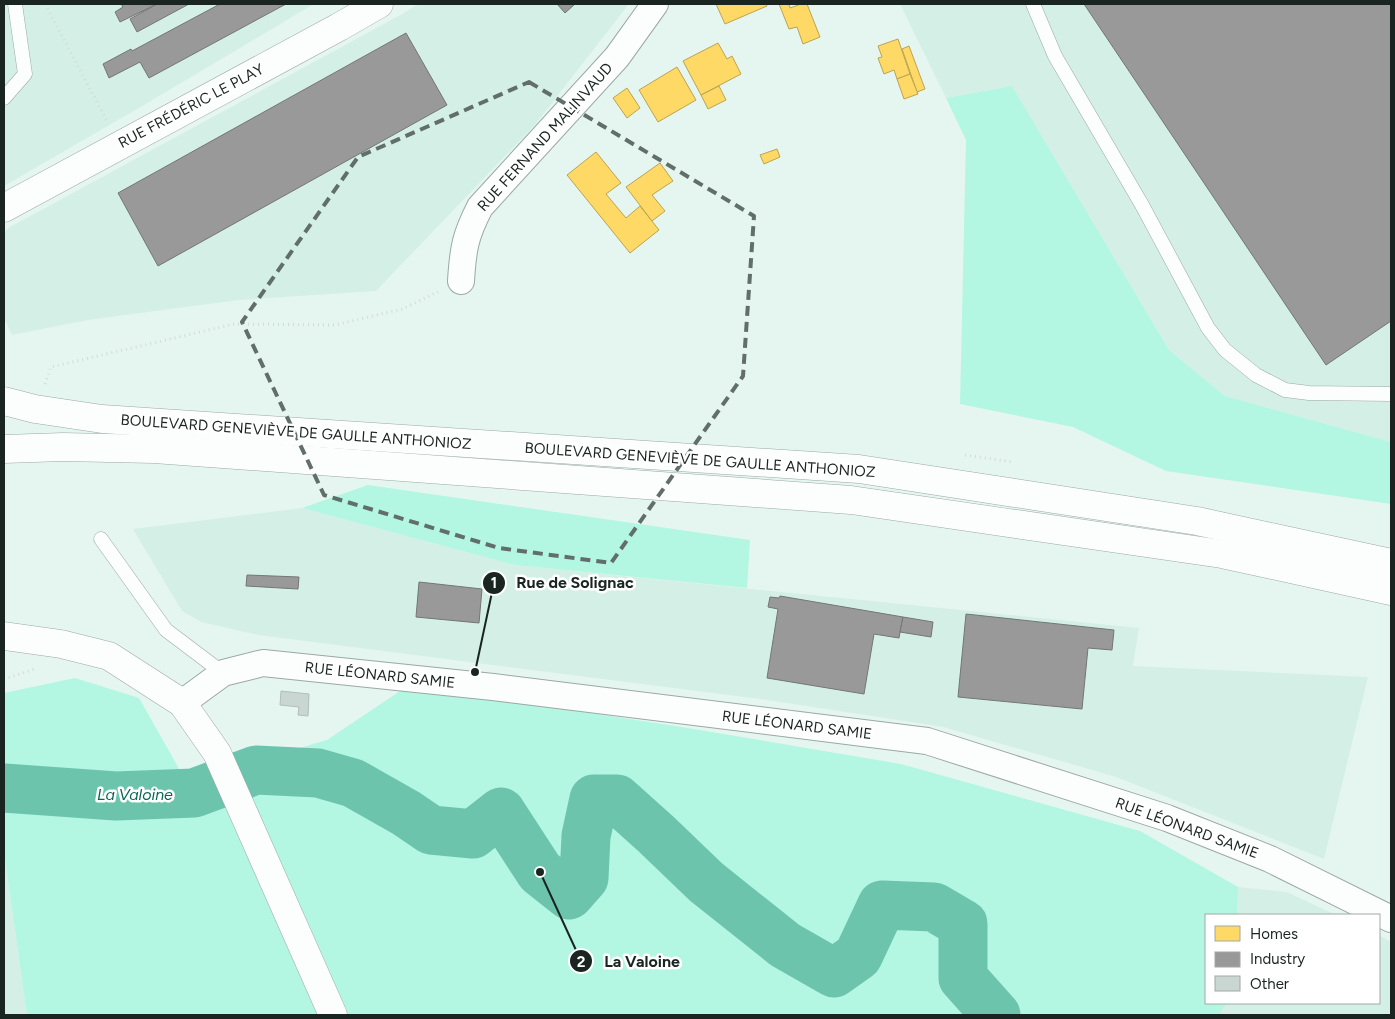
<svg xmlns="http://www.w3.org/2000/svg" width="1395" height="1019" viewBox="0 0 1395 1019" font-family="Figtree,sans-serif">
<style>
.built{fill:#d4f0e6}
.green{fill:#b3f6e2}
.water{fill:#6cc4ad}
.homes{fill:#ffd966;stroke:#baa351}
.industry{fill:#999;stroke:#737675}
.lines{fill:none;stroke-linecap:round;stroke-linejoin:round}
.river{stroke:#6cc4ad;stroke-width:49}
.building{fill:#cad6d2;stroke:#b1beb9}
.lane-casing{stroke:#9ca8a4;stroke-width:15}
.street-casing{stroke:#9ca8a4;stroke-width:28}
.secondary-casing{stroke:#9ca8a4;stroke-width:29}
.primary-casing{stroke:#9ca8a4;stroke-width:29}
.path{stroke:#d5d9d7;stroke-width:3;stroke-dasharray:1 4;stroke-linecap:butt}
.lane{stroke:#fbfefd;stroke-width:14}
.street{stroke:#fbfefd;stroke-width:26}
.secondary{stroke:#fbfefd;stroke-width:28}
.primary{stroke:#fbfefd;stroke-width:28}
.marked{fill:none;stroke:#616e69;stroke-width:4;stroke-dasharray:10 6;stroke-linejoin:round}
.labels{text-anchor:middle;stroke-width:5;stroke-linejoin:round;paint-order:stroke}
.street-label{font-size:15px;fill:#1a2521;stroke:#fff}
.water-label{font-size:16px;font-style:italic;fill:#086652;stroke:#fff}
.leader{fill:none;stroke:#1a2521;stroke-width:2}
.callout-dot{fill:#1a2521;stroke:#fff;stroke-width:2}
.mark-label{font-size:15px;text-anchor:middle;font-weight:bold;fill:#fff}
.callout-label{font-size:16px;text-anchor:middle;font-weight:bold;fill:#1a2521;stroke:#fff;stroke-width:5;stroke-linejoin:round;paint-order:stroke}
</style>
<rect width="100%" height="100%" fill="#e5f6f0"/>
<g class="built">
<path d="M4,4H314L139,108L4,186Z"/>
<path d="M418,4H629L534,126L376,291L239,300L88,320L12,335L4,318V232L10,227L404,13Z"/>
<path d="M900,4H1391V442L1225,396L1169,350L1012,86L946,98Z"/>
<path d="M302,508L515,565L1139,628L1133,666L1368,677L1324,859L1116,777L943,727L767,700L258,635L201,622L182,611L133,529Z"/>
<path d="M4,852L27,1015H4Z"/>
<path d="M1238,887L1287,892L1336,915H1237Z"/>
<path d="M1379,935L1391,942V1015H1219L1226,1003H1379Z"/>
</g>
<g class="green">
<path d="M1012,86L1169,350L1225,396L1391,442V504L1166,471L1073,427L960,404L966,140L946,98Z"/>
<path d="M368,485L750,540L747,588L515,565L302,508Z"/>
<path d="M75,678L139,698L186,781L327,740L409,685L688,728L901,764L1140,831L1238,887L1237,915H1206V1003L1226,1004L1219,1015H27L4,852V693Z"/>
</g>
<path class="water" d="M33,770L142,780L200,777L212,802L189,808L75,804L4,807V771Z"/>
<g class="homes">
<path d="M716,4H766L767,6L725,24Z"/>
<path d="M779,4H789L790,8L801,4H807L820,37L803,44L797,27L789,29Z"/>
<path d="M898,39L910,74L897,79L894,70L884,74L878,58L882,57L878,46Z"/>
<path d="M718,43L727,59L732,56L741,74L701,95L683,61Z"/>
<path d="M909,46L925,89L917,92L902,49Z"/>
<path d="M677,67L696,100L658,122L639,90Z"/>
<path d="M910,74L918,94L904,99L897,79Z"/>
<path d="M719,86L726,100L708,109L701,95Z"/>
<path d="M627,88L640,108L627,118L613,98Z"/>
<path d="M777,149L780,157L764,164L760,155Z"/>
<path d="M596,152L621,183L606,194L626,218L640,206L659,230L630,253L567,175Z"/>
<path d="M660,163L673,181L652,195L665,211L652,221L626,187Z"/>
</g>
<g class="industry">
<path d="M121,4H157L120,22L115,12L123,7Z"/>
<path d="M157,4H189L137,32L130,19Z"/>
<path d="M220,4H286L149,78L140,62L109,78L103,64L131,49L132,51Z"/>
<path d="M557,4H575L565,13Z"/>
<path d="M1084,4H1391V321L1326,365Z"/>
<path d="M406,33L447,105L158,266L118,193Z"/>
<path d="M247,575L299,577L298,589L246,586Z"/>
<path d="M419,582L482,589L479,623L416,617Z"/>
<path d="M780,596L903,617L899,638L874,634L864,694L767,678L778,609L768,607L770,597L779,598Z"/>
<path d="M966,614L1114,630L1112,650L1088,648L1082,709L958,697Z"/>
<path d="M903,617L933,622L931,637L900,632Z"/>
</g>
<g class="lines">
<path class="river" d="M4,788L116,796L194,793L256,770L318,773L353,783L406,813L431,830L473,834L501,812L540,872L569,895L584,878L586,836L594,799H617L656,834L706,882L785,945L834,973L858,956L882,905L934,907L963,924V978L996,1015"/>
</g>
<path class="building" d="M281,691L309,694L308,716L298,715L299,707L280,705Z"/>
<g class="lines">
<defs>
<g id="lane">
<path d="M1033,4L1055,56L1142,205L1208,328L1225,350L1256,375L1285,390L1309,393L1391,394"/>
<path d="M4,98L25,74L15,4"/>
<path d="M101,539L166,630L223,673"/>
</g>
<g id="street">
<path d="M461,281C463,249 465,236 480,207L617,57L655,4"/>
<path d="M182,703L223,673L263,663L493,687L927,741L1167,818L1270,859L1391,919"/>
</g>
<g id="secondary">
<path d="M4,208L339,27L379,4"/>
<path d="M4,636L61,644L109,656L182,703L217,753L333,1015"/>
</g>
<g id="primary">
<path d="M4,401L35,409L102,419L859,469L1197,521L1391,563"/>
<path d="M4,449L63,447L154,449L851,500L1222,554L1391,591"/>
</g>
</defs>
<use href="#lane" class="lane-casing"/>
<use href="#street" class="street-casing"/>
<use href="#secondary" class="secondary-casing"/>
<use href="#primary" class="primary-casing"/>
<g class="path">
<path d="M45,4L108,123"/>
<path d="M45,384L51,367L234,324L335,325L402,309L438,292"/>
<path d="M965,455L1013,462"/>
<path d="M4,679L35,669"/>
</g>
<use href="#lane" class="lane"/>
<use href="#street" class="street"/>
<use href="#secondary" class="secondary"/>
<use href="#primary" class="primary"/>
</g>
<path class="marked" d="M529,82L754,216L743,376L611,563L499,548L324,495L242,322L358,157Z"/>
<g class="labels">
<g class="street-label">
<text transform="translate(191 106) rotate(-28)" y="5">RUE FRÉDÉRIC LE PLAY</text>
<text transform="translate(545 137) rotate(-48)" y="5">RUE FERNAND MALINVAUD</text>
<text transform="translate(296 432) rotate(4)" y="5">BOULEVARD GENEVIÈVE DE GAULLE ANTHONIOZ</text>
<text transform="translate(700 460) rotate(4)" y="5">BOULEVARD GENEVIÈVE DE GAULLE ANTHONIOZ</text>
<text transform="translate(380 675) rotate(6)" y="5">RUE LÉONARD SAMIE</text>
<text transform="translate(797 725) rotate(7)" y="5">RUE LÉONARD SAMIE</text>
<text transform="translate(1187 828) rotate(20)" y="5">RUE LÉONARD SAMIE</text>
</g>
<g class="water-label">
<text x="135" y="800">La Valoine</text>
</g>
</g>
<path class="leader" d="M475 672L494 583M540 872L581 961"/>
<g class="callout-dot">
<circle cx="475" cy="672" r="5"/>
<circle cx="540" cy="872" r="5"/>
<circle cx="494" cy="583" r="12"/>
<circle cx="581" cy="961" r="12"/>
</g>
<g class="mark-label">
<text x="494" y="588">1</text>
<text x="581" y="967">2</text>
</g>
<g class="callout-label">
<text x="575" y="588">Rue de Solignac</text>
<text x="642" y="967">La Valoine</text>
</g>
<rect width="1395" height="1019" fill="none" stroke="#1a2521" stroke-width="10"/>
<rect x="1205" y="914" width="175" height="90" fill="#ffffff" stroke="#a3a8a6"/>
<rect x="1215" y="926" width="25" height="15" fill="#ffd966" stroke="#a3a8a6"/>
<text x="1250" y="939" font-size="15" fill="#1a2521">Homes</text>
<rect x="1215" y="952" width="25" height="15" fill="#999999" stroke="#a3a8a6"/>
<text x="1250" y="964" font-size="15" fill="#1a2521">Industry</text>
<rect x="1215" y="976" width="25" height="15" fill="#cad6d2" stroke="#a3a8a6"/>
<text x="1250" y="989" font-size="15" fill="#1a2521">Other</text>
</svg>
